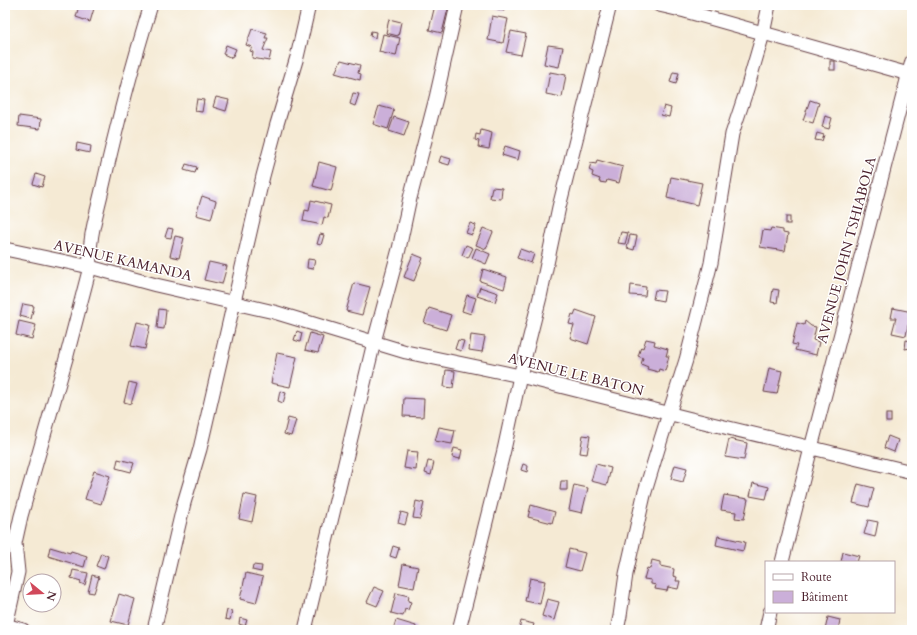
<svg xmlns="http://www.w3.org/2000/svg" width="917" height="635" viewBox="0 0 917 635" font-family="Cardo,serif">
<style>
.building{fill:#cbafd9}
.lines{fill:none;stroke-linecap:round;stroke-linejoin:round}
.minor-casing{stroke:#643d44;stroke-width:15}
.minor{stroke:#fff;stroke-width:13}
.labels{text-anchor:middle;stroke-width:3;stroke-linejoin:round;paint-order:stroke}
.street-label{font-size:14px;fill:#4a1f2b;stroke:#fff}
</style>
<rect width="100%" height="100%" fill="#fff"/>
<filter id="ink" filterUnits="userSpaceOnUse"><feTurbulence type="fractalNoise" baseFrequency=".025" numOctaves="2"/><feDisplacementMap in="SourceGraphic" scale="8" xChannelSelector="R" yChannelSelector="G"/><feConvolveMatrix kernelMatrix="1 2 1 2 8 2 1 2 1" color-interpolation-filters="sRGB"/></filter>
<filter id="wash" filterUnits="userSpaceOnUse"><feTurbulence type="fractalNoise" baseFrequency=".012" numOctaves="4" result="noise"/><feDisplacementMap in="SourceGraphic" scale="16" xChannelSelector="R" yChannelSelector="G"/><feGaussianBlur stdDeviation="0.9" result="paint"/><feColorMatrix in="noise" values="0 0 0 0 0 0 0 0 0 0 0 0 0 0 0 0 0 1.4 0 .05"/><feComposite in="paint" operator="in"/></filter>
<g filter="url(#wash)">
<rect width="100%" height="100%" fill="#f5ead4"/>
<g id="blocks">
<g class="building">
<path d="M79,5H95L90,22L76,17Z"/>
<path d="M435,5H449L442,33L429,30Z"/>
<path d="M493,5H506L504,11L492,7Z"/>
<path d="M492,16L508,19L503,43L488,40Z"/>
<path d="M389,19L401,22L398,36L386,33Z"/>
<path d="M252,29L267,33L265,38H268L263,50L271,52L269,61L252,58L253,52L250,51L252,47L246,45Z"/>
<path d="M371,31L376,32L375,38L370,36Z"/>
<path d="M511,31L526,34L521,55L506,52Z"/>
<path d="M383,34L400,38L396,56L379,52Z"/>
<path d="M226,45L236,49L232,58L223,54Z"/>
<path d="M548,45L563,47L559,67L544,64Z"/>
<path d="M341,60L360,65L358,73L361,74L360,80L335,73Z"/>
<rect x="830" y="61" width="5" height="9"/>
<path d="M550,72L566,75L562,97L546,94Z"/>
<path d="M673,72L679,73L676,84L670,82Z"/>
<path d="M353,93L359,94L355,106L350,104Z"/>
<path d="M216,97L229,100L226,111L213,107Z"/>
<path d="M197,99L204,100L202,112L195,111Z"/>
<path d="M810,100L819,103L813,123L803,120Z"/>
<path d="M379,106L394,110L388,129L373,124Z"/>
<path d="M664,106L671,108L669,117L661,115Z"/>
<path d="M19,116L41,119L40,129L18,126Z"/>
<path d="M825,116L832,118L829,129L822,127Z"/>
<path d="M394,117L409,122L404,136L389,131Z"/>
<path d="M481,130L492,133L489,149L478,147L479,141L475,140L476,134L480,135Z"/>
<path d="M817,133L824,135L822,141L815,140Z"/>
<path d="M77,143L91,146L90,153L76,150Z"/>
<path d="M505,146L520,151L518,160L502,155Z"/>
<path d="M441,156L451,159L449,165L439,162Z"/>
<path d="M597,160L623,167L619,183L607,180L606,183L599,182L600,179L592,176L593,172L589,170L591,163L596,164Z"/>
<path d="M319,162L337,167L331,191L313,186Z"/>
<path d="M186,164L197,167L195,173L184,170Z"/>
<path d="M36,174L45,177L42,187L33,184Z"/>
<path d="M671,177L702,183L697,205L667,198Z"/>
<path d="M492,187L502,188L501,199L490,198Z"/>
<path d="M202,196L216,201L211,219L196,215Z"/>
<path d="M311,200L331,205L328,218L324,217L322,225L303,221L305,210L309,211Z"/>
<rect x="786" y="217" width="4" height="7"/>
<path d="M470,223L476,225L472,235L466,233Z"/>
<path d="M168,228L173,229L171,238L165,237Z"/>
<path d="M483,228L493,232L486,249L476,245Z"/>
<path d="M771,228L783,230V233L788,234L785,251L760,247L763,230L770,231Z"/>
<path d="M621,232L628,233L625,244L618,243Z"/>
<path d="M320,234L324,235L321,245L317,244Z"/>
<path d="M630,235L637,236L634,250L627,248Z"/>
<path d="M175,236L184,238L179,258L170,256Z"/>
<path d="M466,245L473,248L468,258L462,255Z"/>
<path d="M476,248L490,254L486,264L472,258Z"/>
<path d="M520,249L534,254L531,263L517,258Z"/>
<path d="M413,254L423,258L414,281L404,277Z"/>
<path d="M308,259L315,260L313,269L307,268Z"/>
<path d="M209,262L227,266L222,284L204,280Z"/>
<path d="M483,269L507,277L504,289L480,281Z"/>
<path d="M354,283L370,287L362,315L346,311Z"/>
<path d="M631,285L646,287L645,296L630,295Z"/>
<path d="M480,287L498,293L495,302L477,296Z"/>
<path d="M773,289L779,290L777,303L771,302Z"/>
<path d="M655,290L665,291L663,301L653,299Z"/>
<path d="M467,295L476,298L471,314L462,311Z"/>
<path d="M23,304L34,306L31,319L20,316Z"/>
<path d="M429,308L451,315L446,330L424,323Z"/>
<path d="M893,308L912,312V326L908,325L906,336L892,333L896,318H891Z"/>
<path d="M159,309L166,310L164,329L157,328Z"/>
<path d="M576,310L596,317L588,344L570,338L574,325L569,324L572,314L574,315Z"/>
<path d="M19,321L36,325L32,339L16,335Z"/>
<path d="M805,321L811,326L816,327L813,340L819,342L816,355L795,350L797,345L792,344L797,323L804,325Z"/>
<path d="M137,322L150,325L145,349L131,346Z"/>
<path d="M297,331L302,333L300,342L294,340Z"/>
<path d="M310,333L323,337L318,353L305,350Z"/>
<path d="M471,335L485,337L482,352L469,350Z"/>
<path d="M646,339L655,341L654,345L668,349L666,356H669L665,371L659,369L658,372L647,369L648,367L641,364L643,358L638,356L641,347L643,348Z"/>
<path d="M458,340L464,341L461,351L455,349Z"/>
<path d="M906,340L911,341L910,348L905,349Z"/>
<path d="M277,353L297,357L290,387L271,383Z"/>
<path d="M769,368L782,371L777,394L764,392Z"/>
<path d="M446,370L455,371L453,388L444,387Z"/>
<path d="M129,382L137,384L131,404L124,402Z"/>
<path d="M280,391L286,393L283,403L278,401Z"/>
<path d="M404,398L424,399L423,417L403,416Z"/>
<rect x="886" y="414" width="5" height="8"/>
<path d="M288,418L296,420L291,436L284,434Z"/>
<path d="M439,427L455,430L452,444L435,441Z"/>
<path d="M583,435L590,436L587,454L580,453Z"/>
<path d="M888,436L898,440L894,452L884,448Z"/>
<path d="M729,439L747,443L744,460L725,457Z"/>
<path d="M454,448L462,450L460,459L452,457Z"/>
<path d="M407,451L418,452L416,470L404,468Z"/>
<path d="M118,459L134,463L131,472L116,468Z"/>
<path d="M428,461L434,462L431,475L425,473Z"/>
<path d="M523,464L528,466L527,472L521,470Z"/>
<path d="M596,464L611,468L607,485L591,481Z"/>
<path d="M675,465L687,468L683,482L671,479Z"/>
<path d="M94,471L110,476L101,504L85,499Z"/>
<path d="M561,481H567V490H560Z"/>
<path d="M753,483L769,487L766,499L750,496Z"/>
<path d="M858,484L874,488L869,507L853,503Z"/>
<path d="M574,485L588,488L582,513L569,510Z"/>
<path d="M244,494L257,497L252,522L239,519Z"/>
<path d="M724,495L748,499L744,519L735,518L736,512L721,510Z"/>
<path d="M416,501L424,503L420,519L413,518Z"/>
<path d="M531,505L555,512L552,523L528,517Z"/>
<path d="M401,512L408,514L405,525L398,523Z"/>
<path d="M868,520L878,522L875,537L864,534Z"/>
<path d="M718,536L745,542L743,551L716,545Z"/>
<path d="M393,546L399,548L396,558L390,556Z"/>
<path d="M50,547L70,553L71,551L87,556L84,567L48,556Z"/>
<path d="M569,549L585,553L580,571L565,567Z"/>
<path d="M843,552L859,556L857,562H841Z"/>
<path d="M101,553L108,556L104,569L96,566Z"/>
<path d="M652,560L660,562V566L674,569L673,576L677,577L676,581H680L678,589L668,587L667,591L655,589L656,585L651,584V580L644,579L647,568L650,569Z"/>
<path d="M403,564L418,567L414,588L399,585Z"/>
<path d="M253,565L262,566L261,572L252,570Z"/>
<path d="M73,570L88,573L85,585L80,583L81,581L71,578Z"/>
<path d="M246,573L263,577L256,603L240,599Z"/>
<path d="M92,575L99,577L94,593L88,592Z"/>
<path d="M530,578L545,581L540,604L525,601Z"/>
<path d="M374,587L384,591L377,606L367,602Z"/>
<path d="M396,593L409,596L408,601L411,602L408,610L405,609L403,616L391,613Z"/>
<path d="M119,594L135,599L128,625L111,621Z"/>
<path d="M547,599L559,602L554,620L542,616Z"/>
<path d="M227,610L232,611L230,620L225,619Z"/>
<path d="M828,617L840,620L838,630H825Z"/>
<path d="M240,618L247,620L245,626L239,624Z"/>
<path d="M396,620L416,626L415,630H393Z"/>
<path d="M521,621L534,624L532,630H519Z"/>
</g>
</g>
</g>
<g filter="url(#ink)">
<use href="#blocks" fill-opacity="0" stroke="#643d44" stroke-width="1"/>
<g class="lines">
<defs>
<g id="minor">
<path d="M659,5L685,11L912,75"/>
<path d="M5,249L90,267L156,285L274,312L406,352L520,376L687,418L912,472"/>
<path d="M782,562L811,448L912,61"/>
<path d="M5,625L23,630"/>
<path d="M5,630L18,572L15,543L21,516L67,355L90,267C88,241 96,216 102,190C116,128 132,66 151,5"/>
<path d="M154,630L184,503L200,449L263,176L277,124L297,57L309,5"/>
<path d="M305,630L374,342L399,249L409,202L436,98L457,5"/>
<path d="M459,630L504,450L520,376L540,297L559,207L610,5"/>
<path d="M617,630L620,616L626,574L644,495L661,439L686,360L711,263L732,134L747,89L763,34L769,5"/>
<path d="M766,630L770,612"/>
</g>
</defs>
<use href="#minor" class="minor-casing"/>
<use href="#minor" class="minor"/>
</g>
</g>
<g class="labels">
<g class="street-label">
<text transform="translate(846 250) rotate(-75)" y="5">AVENUE JOHN TSHIABOLA</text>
<text transform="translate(123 260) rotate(13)" y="5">AVENUE KAMANDA</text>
<text transform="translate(576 374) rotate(14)" y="5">AVENUE LE BATON</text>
</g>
</g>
<rect width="917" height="635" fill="none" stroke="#fff" stroke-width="20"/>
<rect x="765" y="561" width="130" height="52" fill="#ffffff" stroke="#b7a5aa"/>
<rect x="773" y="574" width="20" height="6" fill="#ffffff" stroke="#b7a5aa"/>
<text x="801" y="581" font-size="12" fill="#4a1f2b">Route</text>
<rect x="773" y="591" width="20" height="12" fill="#cbafd9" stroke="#b7a5aa"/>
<text x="801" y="601" font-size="12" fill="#4a1f2b">Bâtiment</text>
<g transform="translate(42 593) rotate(108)"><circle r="19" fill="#ffffff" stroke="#b7a5aa"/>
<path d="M0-3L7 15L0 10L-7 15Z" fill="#d1495b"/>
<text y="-6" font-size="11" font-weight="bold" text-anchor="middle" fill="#4a1f2b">N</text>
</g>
</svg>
